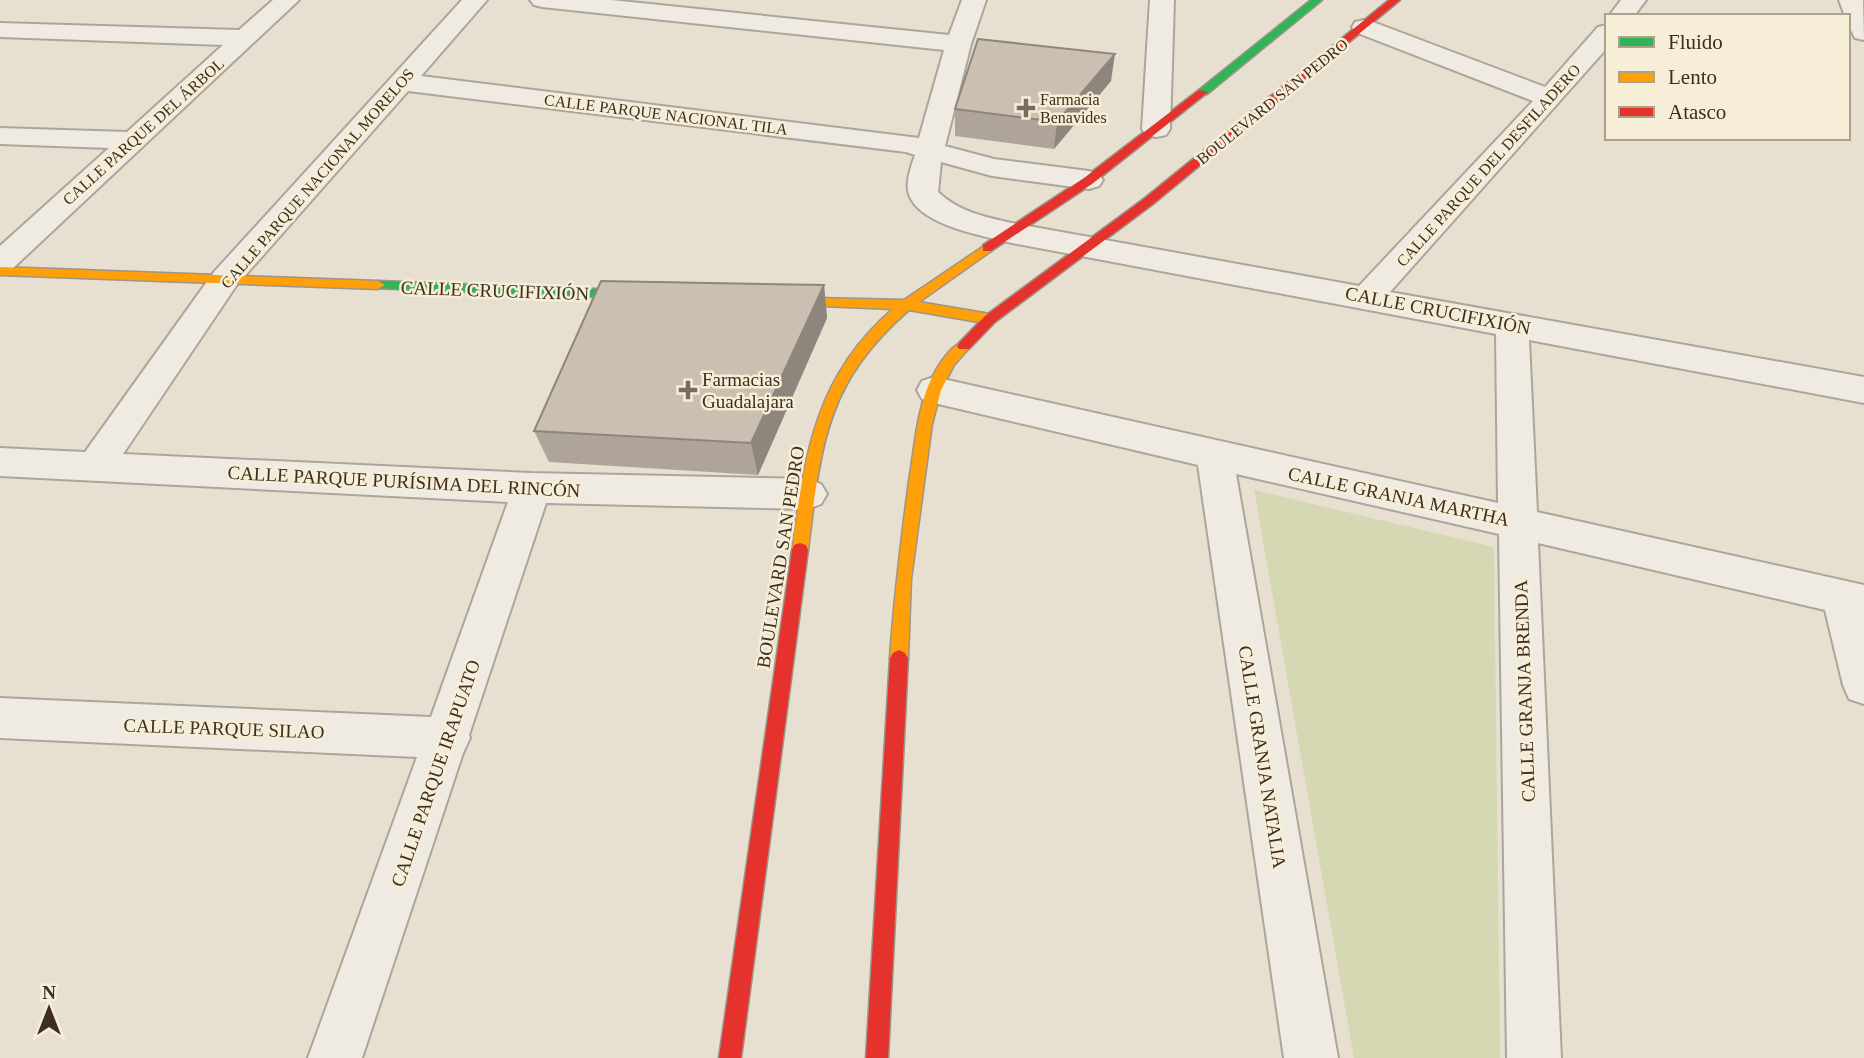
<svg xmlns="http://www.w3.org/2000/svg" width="1864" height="1058" viewBox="0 0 1864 1058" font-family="'Times New Roman',serif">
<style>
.green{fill:#d6d7b3}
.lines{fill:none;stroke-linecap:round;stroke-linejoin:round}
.street-casing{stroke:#ada599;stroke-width:4}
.fast-casing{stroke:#9c958a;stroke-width:3}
.slow-casing{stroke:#9c958a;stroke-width:3}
.jam-casing{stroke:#9c958a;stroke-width:3}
.street{fill:#efebe3;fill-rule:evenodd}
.fast{fill:#30b455;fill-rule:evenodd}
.slow{fill:#ff9f0a;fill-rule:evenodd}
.jam{fill:#e5322d;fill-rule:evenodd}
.wall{fill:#afa499}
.shaded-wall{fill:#8e867d}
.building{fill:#cbbfb2;stroke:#8e867d;stroke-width:2}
.poi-dot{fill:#786c5e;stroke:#f7eed8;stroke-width:2.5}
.labels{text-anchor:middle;stroke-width:5;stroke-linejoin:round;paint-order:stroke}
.far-poi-label{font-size:16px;fill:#3d2e20;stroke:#f7eed8;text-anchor:start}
.far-street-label{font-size:16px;fill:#3d2e20;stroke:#f7eed8}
.street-label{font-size:19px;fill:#3d2e20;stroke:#f7eed8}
.poi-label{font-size:19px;fill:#3d2e20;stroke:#f7eed8;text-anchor:start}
</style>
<rect width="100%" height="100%" fill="#e7e0d1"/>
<path class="green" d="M1254,490L1494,547L1500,1058H1354Z"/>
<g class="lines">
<defs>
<g id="street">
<path d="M273,0H299L11,270L0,273V246L109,148L0,144V128L127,132L223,45L0,37V23L239,30Z"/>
<path d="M462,0H487L421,76L919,138L944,50L542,7L534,5L530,0H611L949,35L962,0H986L971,44L945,146L994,159L1089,171L1099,174L1103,180L1099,186L1089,189L992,176L941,162L938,192C959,212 985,217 1012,223L1359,286L1533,101L1355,32L1352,27L1355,22L1364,20L1373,22L1545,87L1598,27L1607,25V48L1390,292L1864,377V403L1529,340L1537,512L1864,585V704L1849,699L1843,685L1825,610L1538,543L1561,1058H1507L1499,534L1236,474L1338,1058H1284L1198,465L934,403L922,399L917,390L922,381L934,377L1498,503L1496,334L1012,243C984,236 923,226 910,197C904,185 911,167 915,155L906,152L408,91L236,286L123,454L532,473L808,479L821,484L827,494L821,504L808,509L546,503L469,735L470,738L463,753L362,1058H308L417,757L0,738V698L431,717L508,502L0,476V448L85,452L214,272Z"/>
<path d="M1150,0H1174L1170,129L1166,135L1156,137L1146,135L1142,129Z"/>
<path d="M1621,0H1646L1634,16H1609Z"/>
<path d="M1839,0H1863L1864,40L1855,38L1848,24V16H1845Z"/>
</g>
<g id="fast">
<path d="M1311,0H1322L1207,94H1199V90Z"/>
<path d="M378,281L648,291L655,295L648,299L373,288L371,285Z"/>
</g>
<g id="slow">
<path d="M987,244L991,245V251L919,302L990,314L997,319L995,322L990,324L909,310C825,383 821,445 808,550L806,555H794L792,550C805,454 815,376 893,309L775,304L768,300L770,297L904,300Z"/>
<path d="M0,267L378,281L385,285L378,289L0,275Z"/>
<path d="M964,341L971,346L954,365L941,390L932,424L911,579L908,658L905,663L899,666L893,663L890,658C894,598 901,541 909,481C914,452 916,420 926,392C932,375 947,347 964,341Z"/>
</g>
<g id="jam">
<path d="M1389,0H1400L1153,204L995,322L969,349H959L957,346L959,343L985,316L1145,198Z"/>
<path d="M1199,90L1208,92L1092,184L991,251H983V245L1084,178Z"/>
<path d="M800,543L806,545L808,550L741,1058H719L792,550L794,545Z"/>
<path d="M899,650L905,653L908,658L888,1058H866L890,658L893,653Z"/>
</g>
</defs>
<use href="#street" class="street-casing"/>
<use href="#fast" class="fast-casing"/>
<use href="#slow" class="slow-casing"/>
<use href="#jam" class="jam-casing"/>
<use href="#street" class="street"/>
<use href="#fast" class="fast"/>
<use href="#slow" class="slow"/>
<use href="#jam" class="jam"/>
</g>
<g class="wall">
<path d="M1111,81L1054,149L955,136V109Z"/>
<path d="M824,285L827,318L758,475L549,462L534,431Z"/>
</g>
<g class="shaded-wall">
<path d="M1115,54L1111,81L1054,149L1057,122Z"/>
<path d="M824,285L827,318L758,475L751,443Z"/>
</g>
<g class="building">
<path d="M978,39L1115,54L1057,122L955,109Z"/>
<path d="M601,281L824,285L751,443L534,431Z"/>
</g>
<g class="poi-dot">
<path d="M1022.5 97.5h7v7h7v7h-7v7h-7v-7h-7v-7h7z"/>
<path d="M684.5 379.5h7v7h7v7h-7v7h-7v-7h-7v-7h7z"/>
</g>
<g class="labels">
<g class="far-poi-label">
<text x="1040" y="105">Farmacia<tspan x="1040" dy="18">Benavides</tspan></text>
</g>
<g class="far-street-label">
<text transform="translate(1272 101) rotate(-39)" y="6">BOULEVARD SAN PEDRO</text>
<text transform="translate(666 114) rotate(7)" y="6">CALLE PARQUE NACIONAL TILA</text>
<text transform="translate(143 131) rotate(-42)" y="6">CALLE PARQUE DEL ÁRBOL</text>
<text transform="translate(1488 165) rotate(-48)" y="6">CALLE PARQUE DEL DESFILADERO</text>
<text transform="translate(317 178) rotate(-49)" y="6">CALLE PARQUE NACIONAL MORELOS</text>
</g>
<g class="street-label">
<text transform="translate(495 290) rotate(2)" y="7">CALLE CRUCIFIXIÓN</text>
<text transform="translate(1438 310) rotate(11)" y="7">CALLE CRUCIFIXIÓN</text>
<text transform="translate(404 481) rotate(3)" y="7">CALLE PARQUE PURÍSIMA DEL RINCÓN</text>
<text transform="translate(1399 496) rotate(12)" y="7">CALLE GRANJA MARTHA</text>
<text transform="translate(780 557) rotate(-81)" y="7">BOULEVARD SAN PEDRO</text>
<text transform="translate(1524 691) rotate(-92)" y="7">CALLE GRANJA BRENDA</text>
<text transform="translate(224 728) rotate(2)" y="7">CALLE PARQUE SILAO</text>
<text transform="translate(1263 757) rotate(81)" y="7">CALLE GRANJA NATALIA</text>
<text transform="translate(435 773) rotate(-71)" y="7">CALLE PARQUE IRAPUATO</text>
</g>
<g class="poi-label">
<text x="702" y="386">Farmacias<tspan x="702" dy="22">Guadalajara</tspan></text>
</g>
</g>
<rect x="1605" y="14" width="245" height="126" fill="#f7eed8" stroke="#ada18e" stroke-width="2"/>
<rect x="1619" y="37" width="35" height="10" fill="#30b455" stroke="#ada18e" stroke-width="2"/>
<text x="1668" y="49" font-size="21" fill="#3d2e20">Fluido</text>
<rect x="1619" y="72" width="35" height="10" fill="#ff9f0a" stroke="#ada18e" stroke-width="2"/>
<text x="1668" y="84" font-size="21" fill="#3d2e20">Lento</text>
<rect x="1619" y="107" width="35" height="10" fill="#e5322d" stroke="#ada18e" stroke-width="2"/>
<text x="1668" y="119" font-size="21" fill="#3d2e20">Atasco</text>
<g transform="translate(49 1009)" stroke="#f7eed8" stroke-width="5" paint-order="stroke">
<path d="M0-5L12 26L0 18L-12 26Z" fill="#3d2e20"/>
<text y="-10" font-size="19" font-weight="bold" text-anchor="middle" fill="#3d2e20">N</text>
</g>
</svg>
